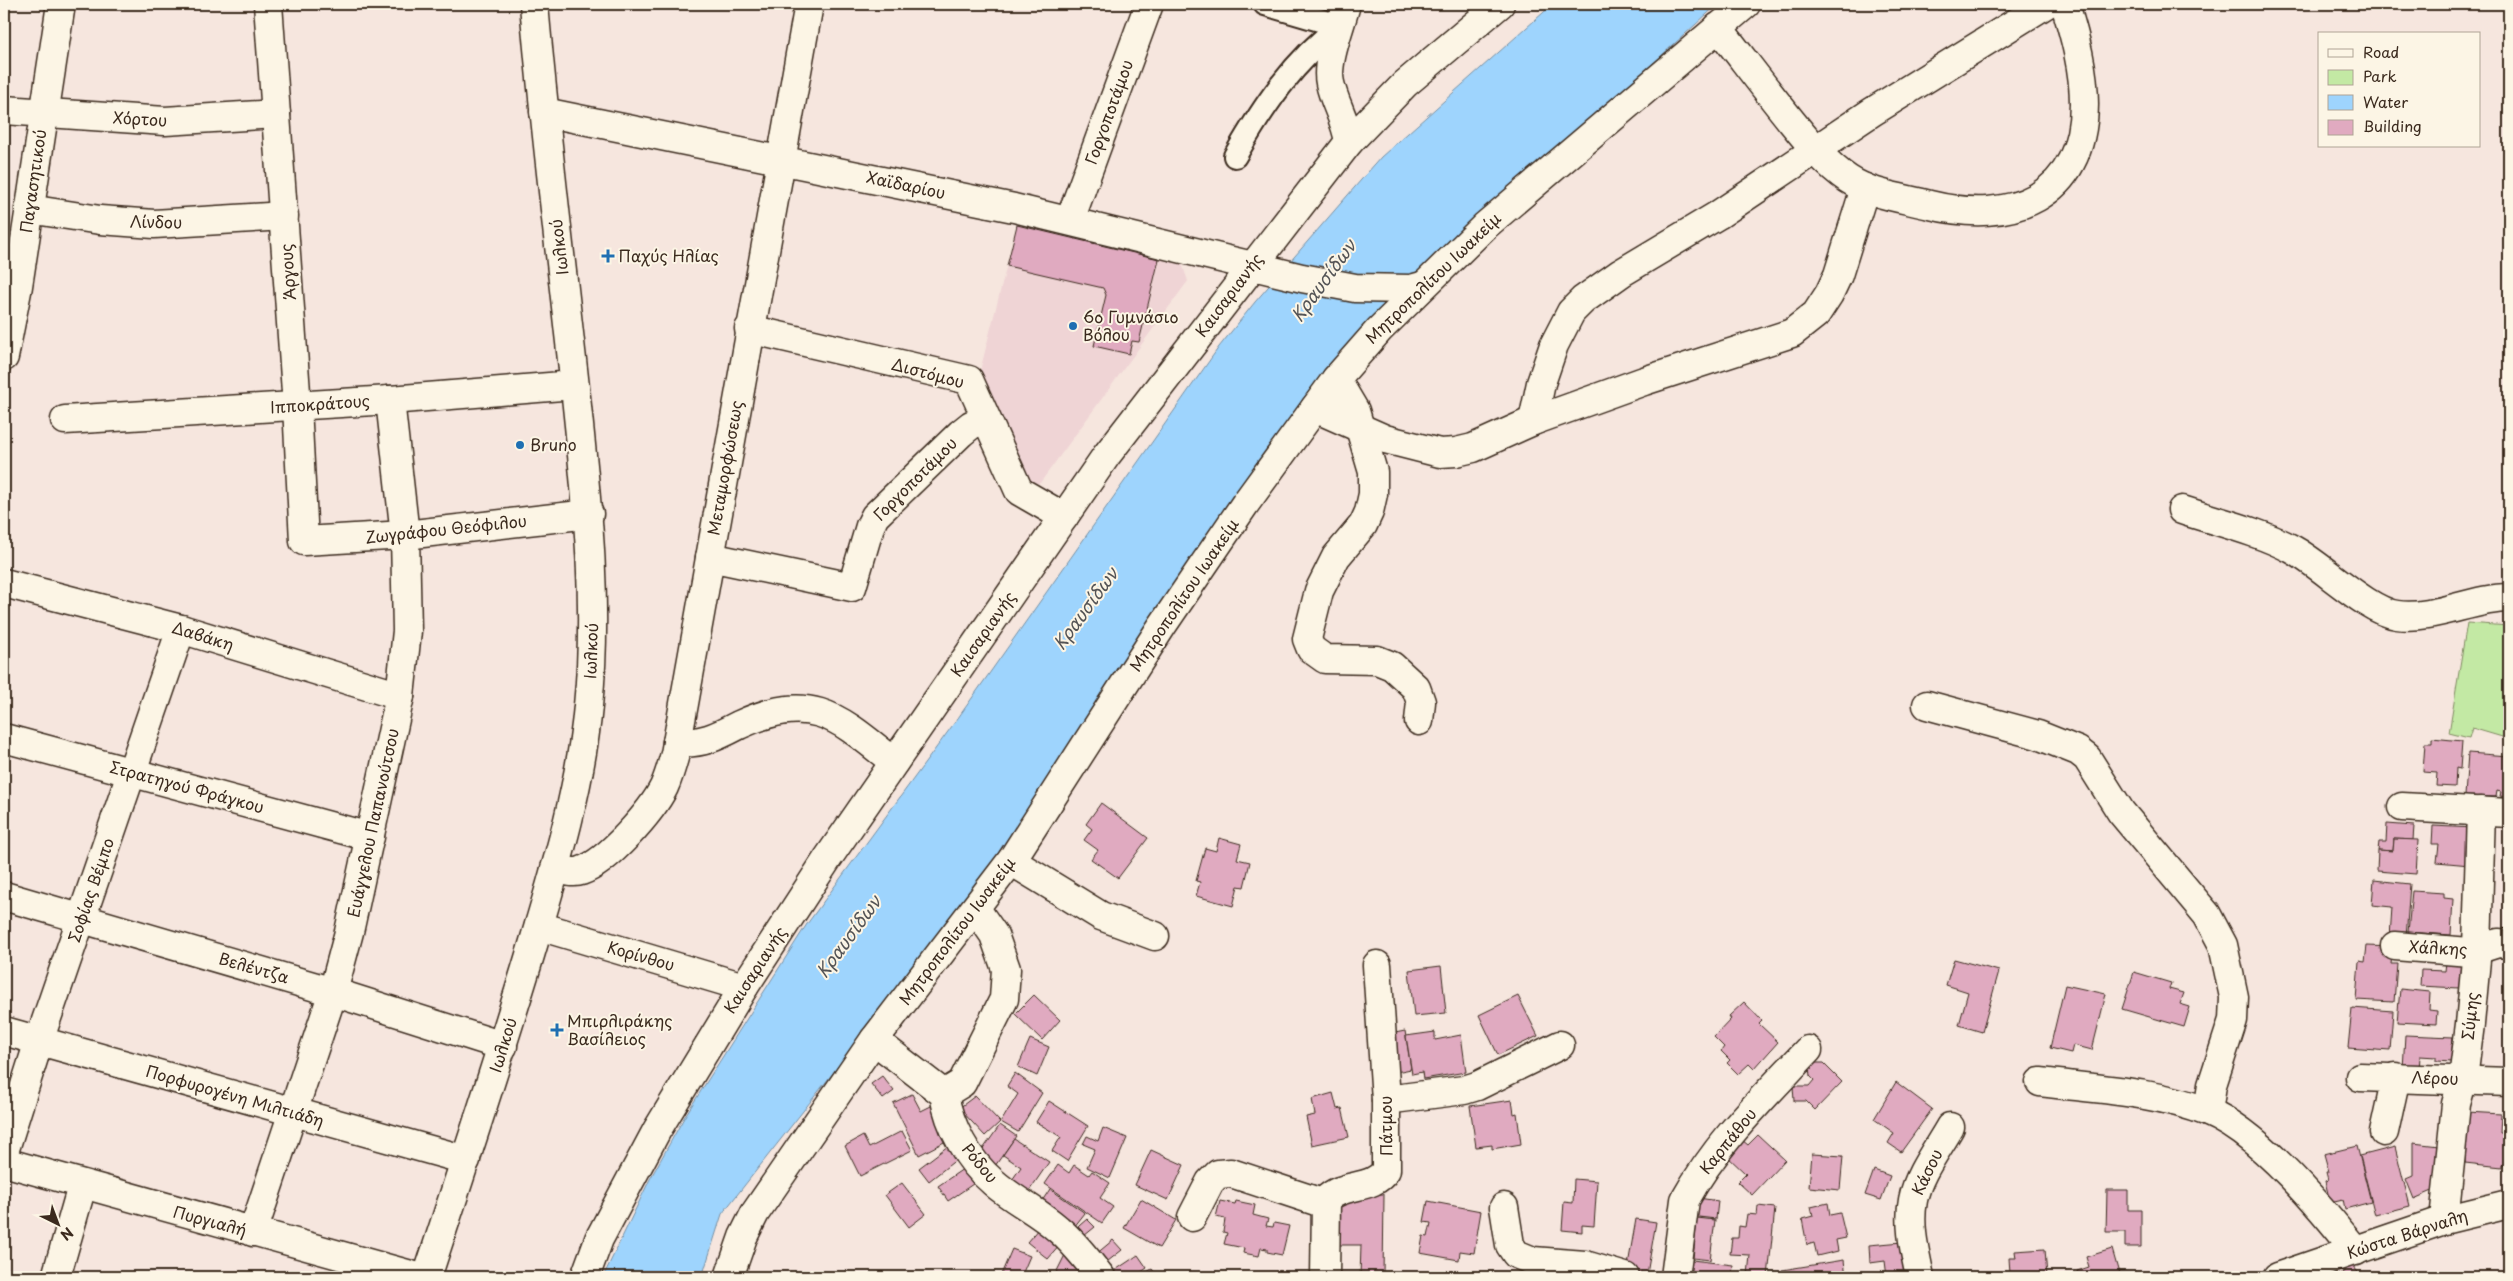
<svg xmlns="http://www.w3.org/2000/svg" width="2513" height="1281" viewBox="0 0 2513 1281" font-family="'Playpen Sans',sans-serif">
<style>
.built{fill:#efd4d5}
.green{fill:#c3e9a4;stroke:#7f8a61}
.water{fill:#9ed4fd;stroke:#7690a4}
.building{fill:#e0aac0;stroke:#3b2a1e}
.lines{fill:none;stroke-linecap:round;stroke-linejoin:round}
.pedestrian-casing{stroke:#3b2a1e;stroke-width:26}
.minor-casing{stroke:#3b2a1e;stroke-width:31}
.secondary-casing{stroke:#3b2a1e;stroke-width:31}
.pedestrian{stroke:#fcf5e5;stroke-width:22}
.minor{stroke:#fcf5e5;stroke-width:28}
.secondary{stroke:#fcf5e5;stroke-width:28}
.poi-dot{fill:#1f6fb2;stroke:#fcf5e5;stroke-width:2}
.labels{text-anchor:middle;stroke-width:4;stroke-linejoin:round;paint-order:stroke}
.street-label{font-size:16px;fill:#3b2a1e;stroke:#fcf5e5}
.poi-label{font-size:16px;fill:#3b2a1e;stroke:#fcf5e5;text-anchor:start}
.water-label{font-size:18px;font-style:italic;fill:#545456;stroke:#fcf5e5}
</style>
<rect width="100%" height="100%" fill="#f6e6de"/>
<filter id="ink" filterUnits="userSpaceOnUse"><feTurbulence type="fractalNoise" baseFrequency=".02" numOctaves="2"/><feDisplacementMap in="SourceGraphic" scale="10" xChannelSelector="R" yChannelSelector="G"/><feConvolveMatrix kernelMatrix="1 2 1 2 8 2 1 2 1" color-interpolation-filters="sRGB"/></filter>
<g filter="url(#ink)">
<path class="built" d="M1017,225L1182,264L1188,281L1040,483L1028,485L980,371Z"/>
<path class="green" d="M2467,623L2509,626V739L2472,728L2469,738L2449,733Z"/>
<path class="water" d="M1553,4H1718L1413,282L1037,797L996,859L855,1045L722,1214L702,1277H603L650,1179L685,1116L807,924L958,718L1219,347L1255,302L1381,157Z"/>
<g class="building">
<path d="M1017,225L1159,259L1139,342L1132,341L1129,354L1094,346L1106,295L1103,288L1007,266Z"/>
<path d="M2432,738L2462,741L2460,769L2456,768L2455,787L2436,786L2437,773L2423,772L2425,743H2432Z"/>
<path d="M2468,753L2509,756V797L2500,796L2501,792L2497,791L2496,797L2465,796Z"/>
<path d="M1101,803L1148,838L1118,878L1091,859L1098,850L1084,840L1092,829L1086,824Z"/>
<path d="M2387,824L2414,826L2413,840L2394,839L2393,851L2378,850L2379,842H2386Z"/>
<path d="M2433,826L2473,828L2470,865L2437,862L2439,844H2432Z"/>
<path d="M1219,838L1241,844L1237,859L1250,862L1244,887L1238,886L1233,906L1196,896L1200,882L1196,881L1205,848L1216,851Z"/>
<path d="M2394,839L2418,840L2416,874L2377,871L2378,850L2393,851Z"/>
<path d="M2374,880L2410,884L2406,938L2390,937L2392,907L2372,905Z"/>
<path d="M2412,891L2444,893V898L2453,899L2451,935L2408,932Z"/>
<path d="M2367,946L2393,947L2391,964H2397L2394,1002L2356,1000L2359,961L2365,962Z"/>
<path d="M1954,959L1999,971L1982,1032L1959,1025L1968,992L1946,985Z"/>
<path d="M2446,962L2461,963L2459,988L2420,986L2421,970L2445,971Z"/>
<path d="M1441,966L1446,1013L1414,1016L1409,970Z"/>
<path d="M2134,972L2171,983L2169,989L2184,993L2180,1004L2190,1007L2184,1027L2122,1009Z"/>
<path d="M2065,985L2106,994L2092,1050L2073,1045L2071,1053L2050,1048Z"/>
<path d="M2400,989L2430,992L2429,1010L2437,1011L2436,1024L2397,1022Z"/>
<path d="M1034,995L1060,1020L1042,1040L1015,1014Z"/>
<path d="M1518,996L1538,1036L1498,1055L1479,1015Z"/>
<path d="M1744,1002L1762,1021L1759,1024L1778,1042L1754,1069L1749,1064L1738,1074L1727,1063L1730,1060L1721,1051L1724,1047L1714,1037L1731,1019L1729,1016Z"/>
<path d="M2352,1008L2393,1011L2390,1051L2348,1048Z"/>
<path d="M1405,1031L1411,1069L1396,1072L1390,1034Z"/>
<path d="M1435,1032V1040L1461,1035L1466,1072L1423,1079L1422,1072L1412,1074L1406,1036Z"/>
<path d="M2405,1035L2453,1037L2451,1062L2436,1061V1057L2420,1056L2419,1071L2403,1069Z"/>
<path d="M1030,1039L1049,1047L1037,1076L1018,1067Z"/>
<path d="M1813,1063H1823L1842,1082L1815,1110L1806,1101H1794L1793,1086H1809L1814,1080L1810,1076L1809,1068Z"/>
<path d="M1015,1073L1042,1093L1018,1132L1001,1122L1018,1094L1007,1086Z"/>
<path d="M882,1076L894,1091L883,1099L871,1084Z"/>
<path d="M1896,1082L1932,1109L1901,1152L1888,1143L1894,1133L1874,1119Z"/>
<path d="M1333,1093L1337,1109L1342,1108L1349,1137L1312,1145L1306,1117L1315,1115L1312,1099Z"/>
<path d="M912,1094L921,1111L933,1105L950,1139L919,1155L893,1103Z"/>
<path d="M975,1096L1000,1122L985,1136L959,1108Z"/>
<path d="M1512,1100L1514,1114L1517,1113L1521,1144L1492,1149V1145L1476,1147L1470,1106Z"/>
<path d="M1049,1101L1088,1126L1067,1161L1052,1151L1061,1137L1036,1122Z"/>
<path d="M2467,1112L2501,1114L2500,1133H2505L2506,1137L2505,1164H2502V1167L2465,1163V1157L2463,1156Z"/>
<path d="M1000,1125L1016,1136L995,1166L979,1155Z"/>
<path d="M1103,1128L1127,1138L1110,1178L1087,1167L1095,1149L1083,1144L1087,1136L1098,1141Z"/>
<path d="M902,1131L912,1150L860,1176L845,1146L863,1136L869,1148Z"/>
<path d="M1758,1135L1785,1160L1752,1195L1738,1182L1746,1174L1727,1156L1742,1140L1748,1145Z"/>
<path d="M1014,1139L1049,1162L1027,1194L1010,1183L1021,1167L1003,1155Z"/>
<path d="M2413,1143L2439,1146L2437,1189L2414,1199L2406,1179L2413,1176Z"/>
<path d="M948,1146L957,1159L929,1181L919,1168Z"/>
<path d="M2357,1146L2371,1202L2345,1209L2343,1199L2330,1202L2325,1181L2328,1180L2326,1172H2329L2324,1154Z"/>
<path d="M2395,1147L2410,1206L2375,1215L2360,1156Z"/>
<path d="M1151,1150L1184,1165L1168,1200L1135,1185Z"/>
<path d="M1812,1154L1843,1156L1840,1190L1809,1187Z"/>
<path d="M1058,1165L1069,1173L1074,1165L1089,1175L1092,1171L1110,1183L1100,1198L1113,1207L1102,1223L1045,1184Z"/>
<path d="M963,1169L973,1184L948,1201L938,1186Z"/>
<path d="M1874,1170L1890,1176L1881,1200L1865,1195Z"/>
<path d="M1574,1179L1597,1181L1594,1226L1582,1225V1232L1562,1230L1564,1202L1573,1203Z"/>
<path d="M902,1183L926,1214L909,1227L885,1195Z"/>
<path d="M1050,1189L1085,1213L1074,1227L1040,1204Z"/>
<path d="M2107,1190H2128V1210H2141V1247H2125V1232H2106Z"/>
<path d="M1338,1194H1384L1383,1277H1360L1361,1245H1337Z"/>
<path d="M1692,1197L1718,1201L1716,1219L1690,1216Z"/>
<path d="M1141,1199L1176,1220L1159,1248L1124,1228Z"/>
<path d="M1220,1201L1235,1204L1236,1201L1255,1205L1253,1215L1268,1219L1266,1226L1273,1227L1274,1223L1289,1226L1282,1255L1267,1252V1249L1261,1248L1259,1256L1243,1253L1244,1248L1224,1244L1227,1233L1223,1232L1225,1219L1216,1217Z"/>
<path d="M1428,1201L1481,1211L1474,1253L1460,1251L1459,1260L1420,1253L1423,1236L1428,1237L1431,1223L1424,1222Z"/>
<path d="M1828,1203L1830,1215L1840,1213L1846,1238L1836,1240L1838,1251L1817,1256L1814,1243L1807,1245L1802,1219L1813,1216L1811,1207Z"/>
<path d="M1758,1206L1775,1208L1768,1277L1748,1275L1750,1255L1730,1254L1732,1238H1738L1739,1226L1745,1227L1747,1214L1757,1215Z"/>
<path d="M1697,1218L1715,1220L1710,1260L1693,1258Z"/>
<path d="M1087,1219L1095,1227L1079,1240L1072,1232Z"/>
<path d="M1636,1219L1656,1222L1647,1274L1627,1271Z"/>
<path d="M1039,1228L1060,1245L1048,1259L1027,1242Z"/>
<path d="M1113,1240L1122,1250L1103,1265L1095,1255Z"/>
<path d="M1902,1242L1905,1277H1887L1885,1261L1870,1263L1869,1245Z"/>
<path d="M1012,1249L1030,1256L1021,1277H1000Z"/>
<path d="M2045,1249L2047,1277H2017V1273L2010,1274L2009,1258H2016L2015,1251Z"/>
<path d="M2112,1249L2120,1277H2079L2077,1271L2089,1267L2086,1257Z"/>
<path d="M1066,1253L1087,1263L1080,1277H1054Z"/>
<path d="M1138,1255L1147,1268L1134,1277H1114L1111,1273Z"/>
<path d="M1684,1259L1733,1265L1732,1277H1682Z"/>
<path d="M1844,1260L1846,1277H1783L1782,1270Z"/>
<path d="M2352,1265L2362,1277H2337Z"/>
<path d="M1152,1269L1156,1274L1154,1277H1138Z"/>
</g>
<g class="lines">
<defs>
<g id="pedestrian">
<path d="M1265,4L1340,26"/>
<path d="M1235,156C1263,107 1294,60 1340,26"/>
</g>
<g id="minor">
<path d="M268,4L297,406L304,541L405,535L589,514"/>
<path d="M1718,27C1743,59 1767,91 1792,122C1809,143 1826,164 1848,179C1872,195 1903,198 1930,205C2011,225 2083,198 2084,104C2084,69 2075,37 2065,4"/>
<path d="M4,110L165,121L276,114"/>
<path d="M544,112L1014,208L1302,278L1355,288L1411,289L1422,286"/>
<path d="M1349,142L1405,84L1500,4"/>
<path d="M29,209L100,220L154,224L284,216"/>
<path d="M1070,220L1149,4"/>
<path d="M749,329L969,380L1019,491L1064,517"/>
<path d="M4,357L18,286L61,4"/>
<path d="M1336,379L1355,411L1373,472V494L1369,512L1363,525L1336,557L1319,591L1307,639L1311,649L1325,659L1377,660L1392,666L1416,688L1421,702L1419,721"/>
<path d="M1315,408L1385,439L1440,453L1456,452L1473,448L1533,421L1644,381L1792,333L1816,314L1829,294L1838,275L1865,188"/>
<path d="M65,420L390,400L574,385"/>
<path d="M1533,421L1541,383L1554,345L1571,312L1583,300L1621,273L1718,215L1872,112L2046,4"/>
<path d="M2182,510C2218,522 2258,531 2292,549C2322,565 2367,611 2397,615C2435,620 2472,598 2509,598"/>
<path d="M710,557L852,587L870,526L875,516L961,433L971,425L986,419"/>
<path d="M4,583L181,629L400,696"/>
<path d="M1927,705L2038,735L2078,751L2087,758L2121,812L2207,915L2223,945L2234,997L2233,1020L2212,1085L2208,1112"/>
<path d="M4,738L370,837"/>
<path d="M677,742C701,745 718,736 739,725C812,691 838,717 894,762"/>
<path d="M2402,807L2509,813"/>
<path d="M1011,861L1101,916L1155,936"/>
<path d="M555,869C563,870 573,874 581,871C608,862 652,811 664,787C669,776 672,765 675,754L809,4"/>
<path d="M4,896L333,992L503,1046"/>
<path d="M539,926L744,987"/>
<path d="M2395,946L2470,952L2498,943L2509,944"/>
<path d="M4,1031L466,1160"/>
<path d="M874,1040L944,1094C949,1126 968,1161 993,1182C1013,1200 1038,1211 1058,1229C1075,1243 1088,1261 1101,1277"/>
<path d="M2360,1077L2509,1082"/>
<path d="M2040,1082C2095,1089 2155,1091 2208,1112C2259,1133 2322,1208 2356,1251"/>
<path d="M944,1094L962,1083L1004,999L1006,969L994,935L976,909"/>
<path d="M1386,1100L1464,1090L1477,1086L1560,1045"/>
<path d="M2384,1132L2396,1077"/>
<path d="M4,1152L39,1041L181,629"/>
<path d="M4,1162L418,1277"/>
<path d="M1504,1207L1510,1245L1516,1254L1533,1261L1585,1265L1625,1277"/>
<path d="M1192,1217L1210,1182L1218,1174L1231,1173L1325,1204"/>
<path d="M2444,1220L2456,1104L2463,1079L2470,1024L2477,949L2481,811"/>
<path d="M253,1232L333,992L349,932L400,696L407,631L405,535L390,400"/>
<path d="M56,1277L82,1186"/>
<path d="M585,1277L599,1239L657,1130L744,987L828,858L1106,456L1349,142C1346,120 1334,103 1330,83C1325,62 1341,25 1346,4"/>
<path d="M729,1277L743,1237L755,1213L874,1040L1011,861L1162,626L1245,504L1336,379L1379,330L1485,226L1746,4"/>
<path d="M1325,1277L1326,1200C1342,1182 1373,1191 1386,1170V1100L1377,965"/>
<path d="M1675,1277L1685,1200C1716,1143 1764,1097 1808,1050"/>
<path d="M1920,1277C1915,1252 1908,1226 1913,1200C1918,1174 1937,1150 1950,1127"/>
<path d="M2277,1277L2444,1220L2509,1204"/>
</g>
<path id="secondary" d="M427,1277C464,1164 502,1050 536,935C558,861 581,783 588,706C599,599 586,493 575,387C561,259 545,132 534,4"/>
</defs>
<use href="#pedestrian" class="pedestrian-casing"/>
<use href="#minor" class="minor-casing"/>
<use href="#secondary" class="secondary-casing"/>
<use href="#pedestrian" class="pedestrian"/>
<use href="#minor" class="minor"/>
<use href="#secondary" class="secondary"/>
</g>
</g>
<g class="poi-dot">
<path d="M605.5 248.5h5v5h5v5h-5v5h-5v-5h-5v-5h5z"/>
<circle cx="1073" cy="326" r="5"/>
<circle cx="520" cy="445" r="5"/>
<path d="M554.5 1022.5h5v5h5v5h-5v5h-5v-5h-5v-5h5z"/>
</g>
<g class="labels">
<g class="street-label">
<text transform="translate(1109 112) rotate(-70)" y="6">Γοργοποτάμου</text>
<text transform="translate(140 119) rotate(3)" y="6">Χόρτου</text>
<text transform="translate(33 181) rotate(-82)" y="6">Παγασητικού</text>
<text transform="translate(906 185) rotate(12)" y="6">Χαϊδαρίου</text>
<text transform="translate(156 222) rotate(1)" y="6">Λίνδου</text>
<text transform="translate(559 247) rotate(-97)" y="6">Ιωλκού</text>
<text transform="translate(288 272) rotate(-94)" y="6">Άργους</text>
<text transform="translate(1433 278) rotate(-44)" y="6">Μητροπολίτου Ιωακείμ</text>
<text transform="translate(1229 295) rotate(-53)" y="6">Καισαριανής</text>
<text transform="translate(928 373) rotate(15)" y="6">Διστόμου</text>
<text transform="translate(320 404) rotate(-4)" y="6">Ιπποκράτους</text>
<text transform="translate(725 468) rotate(-80)" y="6">Μεταμορφώσεως</text>
<text transform="translate(915 479) rotate(-45)" y="6">Γοργοποτάμου</text>
<text transform="translate(446 529) rotate(-6)" y="6">Ζωγράφου Θεόφιλου</text>
<text transform="translate(1184 595) rotate(-56)" y="6">Μητροπολίτου Ιωακείμ</text>
<text transform="translate(983 634) rotate(-55)" y="6">Καισαριανής</text>
<text transform="translate(203 636) rotate(17)" y="6">Δαβάκη</text>
<text transform="translate(591 651) rotate(-88)" y="6">Ιωλκού</text>
<text transform="translate(187 787) rotate(15)" y="6">Στρατηγού Φράγκου</text>
<text transform="translate(373 823) rotate(-78)" y="6">Ευάγγελου Παπανούτσου</text>
<text transform="translate(91 890) rotate(-71)" y="6">Σοφίας Βέμπο</text>
<text transform="translate(957 931) rotate(-53)" y="6">Μητροπολίτου Ιωακείμ</text>
<text transform="translate(2438 948) rotate(3)" y="6">Χάλκης</text>
<text transform="translate(641 956) rotate(16)" y="6">Κορίνθου</text>
<text transform="translate(254 968) rotate(16)" y="6">Βελέντζα</text>
<text transform="translate(755 970) rotate(-57)" y="6">Καισαριανής</text>
<text transform="translate(2470 1016) rotate(-84)" y="6">Σύμης</text>
<text transform="translate(503 1045) rotate(-73)" y="6">Ιωλκού</text>
<text transform="translate(2435 1078) rotate(2)" y="6">Λέρου</text>
<text transform="translate(235 1096) rotate(16)" y="6">Πορφυρογένη Μιλτιάδη</text>
<text transform="translate(1386 1126) rotate(-91)" y="6">Πάτμου</text>
<text transform="translate(1728 1141) rotate(-51)" y="6">Καρπάθου</text>
<text transform="translate(980 1163) rotate(51)" y="6">Ρόδου</text>
<text transform="translate(1927 1172) rotate(-64)" y="6">Κάσου</text>
<text transform="translate(210 1221) rotate(15)" y="6">Πυργιαλή</text>
<text transform="translate(2407 1234) rotate(-18)" y="6">Κώστα Βάρναλη</text>
</g>
<g class="poi-label">
<text x="618" y="262">Παχύς Ηλίας</text>
<text x="1083" y="323">6ο Γυμνάσιο<tspan x="1083" dy="18">Βόλου</tspan></text>
<text x="530" y="451">Bruno</text>
<text x="567" y="1027">Μπιρλιράκης<tspan x="567" dy="18">Βασίλειος</tspan></text>
</g>
<g class="water-label">
<text transform="translate(1324 281) rotate(-54)" y="6">Κραυσίδων</text>
<text transform="translate(1086 609) rotate(-54)" y="6">Κραυσίδων</text>
<text transform="translate(849 937) rotate(-54)" y="6">Κραυσίδων</text>
</g>
</g>
<rect width="2513" height="1281" fill="none" stroke="#fcf5e5" stroke-width="20"/>
<rect x="10" y="10" width="2493" height="1261" fill="none" stroke="#3b2a1e" stroke-width="2" filter="url(#ink)"/>
<rect x="2318" y="32" width="162" height="115" fill="#fcf5e5" stroke="#afa495"/>
<rect x="2328" y="49" width="25" height="8" fill="#fcf5e5" stroke="#afa495"/>
<text x="2363" y="58" font-size="15" fill="#3b2a1e">Road</text>
<rect x="2328" y="70" width="25" height="15" fill="#c3e9a4" stroke="#afa495"/>
<text x="2363" y="82" font-size="15" fill="#3b2a1e">Park</text>
<rect x="2328" y="95" width="25" height="15" fill="#9ed4fd" stroke="#afa495"/>
<text x="2363" y="108" font-size="15" fill="#3b2a1e">Water</text>
<rect x="2328" y="120" width="25" height="15" fill="#e0aac0" stroke="#afa495"/>
<text x="2363" y="132" font-size="15" fill="#3b2a1e">Building</text>
<g transform="translate(58 1224) rotate(138)" stroke="#fcf5e5" stroke-width="4" paint-order="stroke">
<path d="M0-4L9 19L0 12L-9 19Z" fill="#3b2a1e"/>
<text y="-8" font-size="14" font-weight="bold" text-anchor="middle" fill="#3b2a1e">N</text>
</g>
</svg>
